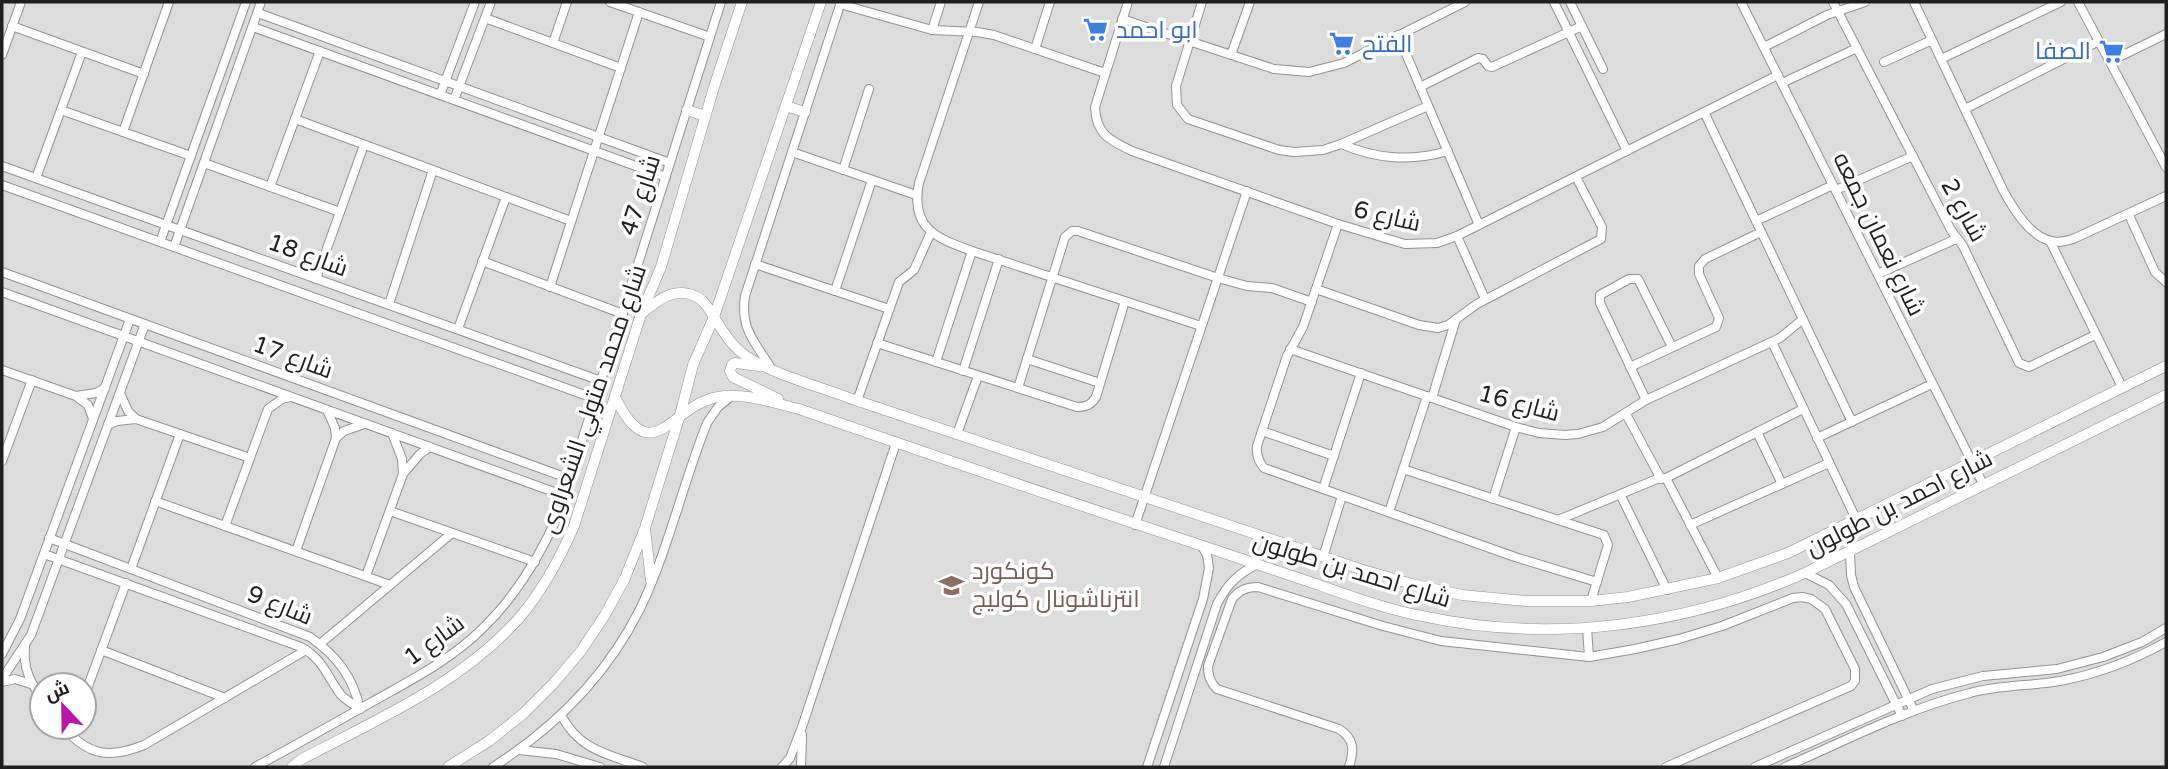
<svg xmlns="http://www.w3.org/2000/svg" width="2168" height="769" viewBox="0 0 2168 769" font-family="'Varela Round',Cairo,sans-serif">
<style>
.residential{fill:#dddcdd;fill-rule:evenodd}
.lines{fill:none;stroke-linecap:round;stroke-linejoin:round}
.minor-casing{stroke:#939393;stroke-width:10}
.tertiary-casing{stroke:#939393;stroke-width:11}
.minor{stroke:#fff;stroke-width:8}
.tertiary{stroke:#fff;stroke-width:10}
.labels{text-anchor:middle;stroke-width:7;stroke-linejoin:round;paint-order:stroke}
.shop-label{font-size:24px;fill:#366cbe;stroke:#fff;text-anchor:start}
.street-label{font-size:24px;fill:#1f1f1f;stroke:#fff}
.education-label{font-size:24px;fill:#785e54;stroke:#fff;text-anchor:start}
</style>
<rect width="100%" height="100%" fill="#efe7e9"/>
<path class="residential" d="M2,2H2166V767H2ZM42,685H84V727H42Z"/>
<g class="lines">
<defs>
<g id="minor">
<path d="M610,2L710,37"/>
<path d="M979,2L919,183C910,228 936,238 972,251L1201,326"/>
<path d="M1128,2L1095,107C1096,134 1109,140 1132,151L1338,224L1405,244L1437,243L1457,236L1778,75"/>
<path d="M1202,2L1176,86L1177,105L1188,119L1279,150L1294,152L1323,150L1341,144L1428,106"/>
<path d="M1554,2L1627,151"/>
<path d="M1570,2L1603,69"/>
<path d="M1741,2L1983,484"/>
<path d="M1833,2L1951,230L1963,246L2019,363L2029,367L2095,335"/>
<path d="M1914,2L2003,190C2013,208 2029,236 2051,241C2059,243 2066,241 2073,239L2166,196"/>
<path d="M2078,2L2166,167"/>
<path d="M840,4L932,30L977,32L994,35L1105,73"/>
<path d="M258,13L670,163"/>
<path d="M485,18L621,68"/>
<path d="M1122,19L1274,69L1309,72L1344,63L1465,2"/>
<path d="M12,26L144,74"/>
<path d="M253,27L666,177"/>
<path d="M932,30L941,2"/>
<path d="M1398,35L1479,225"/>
<path d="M553,43L567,2"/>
<path d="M1764,47L1827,15L1865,2"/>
<path d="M1035,49L1050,2"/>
<path d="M2,55L21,2"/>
<path d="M1231,55L1250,2"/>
<path d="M1941,59L2061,2"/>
<path d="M2111,61L2166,34"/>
<path d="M1884,62L1932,40"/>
<path d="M1782,83L1857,48"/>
<path d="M1420,87L1478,58L1483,59L1488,66L1492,67L1582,26"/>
<path d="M440,95L475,2"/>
<path d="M454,100L491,2"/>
<path d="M1965,109L2099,41"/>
<path d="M61,110L191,156"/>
<path d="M1704,112L1852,422"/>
<path d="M295,119L571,221"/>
<path d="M123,132L169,2"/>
<path d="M1341,144C1377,159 1410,162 1448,151"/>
<path d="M792,152L916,195"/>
<path d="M204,163L340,212"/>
<path d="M2,166L601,381"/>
<path d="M843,170L869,89"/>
<path d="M36,178L82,52"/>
<path d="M2,185L596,399"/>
<path d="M270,187L320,51"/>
<path d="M1836,190L1913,156"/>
<path d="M2129,215L2155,272L2166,282"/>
<path d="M1756,221L1833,185"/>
<path d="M1338,224L1303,327L1287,356L1257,446C1256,455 1258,461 1264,468L1515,557L1597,582"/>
<path d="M1457,236L1485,299"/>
<path d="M2050,241L2122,387"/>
<path d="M160,242L246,2"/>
<path d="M174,247L261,2"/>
<path d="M482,261L623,314"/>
<path d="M755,264L889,309"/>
<path d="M2,272L570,479"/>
<path d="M1878,274L1956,239"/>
<path d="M316,279L364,145"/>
<path d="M550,287L639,12"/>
<path d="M1316,289L1419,325L1438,328L1448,325L1477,304L1601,239L1602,227L1576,177"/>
<path d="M835,291L872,180"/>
<path d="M2,292L565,496"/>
<path d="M389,304L433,170"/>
<path d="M458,329L506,197"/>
<path d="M1772,342L1856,519"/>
<path d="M877,343L1077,407C1086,407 1091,405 1096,397L1125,301"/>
<path d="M1290,349L1516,427L1539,433L1565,435L1578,434L1603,427L1646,400L1780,338L1803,319"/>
<path d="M1027,359L1100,383"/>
<path d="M936,362L972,251"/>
<path d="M1630,367L1716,327L1719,318L1699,274V266L1705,259L1761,232"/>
<path d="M771,368C755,342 740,329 745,296L841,2"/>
<path d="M2,370L76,396L88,405L93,419"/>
<path d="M963,371L999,259"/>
<path d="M1018,388L1065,237L1072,231H1078L1218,278L1247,286L1272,288L1312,302"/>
<path d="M120,393L128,411L136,419"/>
<path d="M76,396L96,393L105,388"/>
<path d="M1432,398L1456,319"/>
<path d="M1646,400L1600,303V295L1629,279H1638L1672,347"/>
<path d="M857,401L899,282L914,270L931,232"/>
<path d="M1626,414L1661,479"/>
<path d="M108,425L117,421L136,419L250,458"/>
<path d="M1262,431L1334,456"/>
<path d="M1757,432L1782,484"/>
<path d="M392,433L402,459L403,474"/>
<path d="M957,434L978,376"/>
<path d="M336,438L344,431L364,424"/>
<path d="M1817,438L1932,384"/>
<path d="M2,461L32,380"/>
<path d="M1403,469L1604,535L1608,545L1591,601"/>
<path d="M1666,478L1718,578"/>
<path d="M1323,489L1361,373"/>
<path d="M1621,496L1667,590"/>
<path d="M1493,499L1516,427"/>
<path d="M155,501L390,585"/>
<path d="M390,511L535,562"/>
<path d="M1389,512L1427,396"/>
<path d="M1558,520L1657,479L1666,478L1803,409"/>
<path d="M1135,525L1247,191"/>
<path d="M1690,525L1829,463"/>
<path d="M225,526L268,409L282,399L290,397"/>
<path d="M49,538L310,637C337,656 353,677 360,709"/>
<path d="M296,551L336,438L335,428L327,410"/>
<path d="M1850,551L1851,575L1854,587L1914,711"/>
<path d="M44,554L301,647C324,660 326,675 341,695C346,700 354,705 360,709"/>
<path d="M1323,557L1342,496"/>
<path d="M131,569L180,434"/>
<path d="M1805,573L1829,585L1846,604L1902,716"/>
<path d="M366,576L403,474L420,454L430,447"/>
<path d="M1587,628L1589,657"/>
<path d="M320,644L452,533"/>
<path d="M25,647C23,668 30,682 42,699"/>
<path d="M101,650L225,698"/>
<path d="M2,654L20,619L130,319"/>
<path d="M2,679L31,635L145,324"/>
<path d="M2,682L15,679L31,684"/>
<path d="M84,697L126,583"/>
<path d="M561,715C580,751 608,754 643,767"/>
<path d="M63,727C89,756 109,759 144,745L306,650"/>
<path d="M519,750L556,754L600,767"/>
<path d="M255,767C294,746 333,724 372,702C411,680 451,660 483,628C517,595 540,556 559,513L721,2"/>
<path d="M493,767C554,728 607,675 640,609C668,551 683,483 707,423L718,407L733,395"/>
<path d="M782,767L790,758L802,727L896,443"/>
<path d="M801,767L802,735"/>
<path d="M1147,767L1203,599L1209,568L1207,555L1202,546"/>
<path d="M1164,767L1217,604C1227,585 1238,573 1258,564"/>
<path d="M1349,767C1354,751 1355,739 1339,729L1217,689C1210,682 1208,676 1208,666L1232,599C1240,590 1246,587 1258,587L1383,626L1441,641L1589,657L1635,649L1679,639L1722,626L1793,598L1802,597L1811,599L1825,609L1855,669V681L1851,686L1666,767"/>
<path d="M1755,767L1932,689L1983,676L2057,669L2103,657L2142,642L2166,628"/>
<path d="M1785,767C1845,741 1906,709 1970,693C1999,685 2031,686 2060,681C2097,674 2134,660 2166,642"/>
</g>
<g id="tertiary">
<path d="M786,106L805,112"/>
<path d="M687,110L705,116"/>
<path d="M641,314C655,303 669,289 689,294C707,298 711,315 721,328C727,338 736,349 746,356C772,374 821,387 852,399L1363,570L1412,584L1462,595L1526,601H1591L1628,597L1718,578L1788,553L2166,366"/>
<path d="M760,366L735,363L732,365L730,371L733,377L778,399"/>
<path d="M615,397C652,473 671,405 718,397C745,392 773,403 799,409C932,455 1066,501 1200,545C1239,558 1277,571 1316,584C1350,596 1386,609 1422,616C1551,644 1685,626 1805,573L2166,395"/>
<path d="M645,529L651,581"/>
<path d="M292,767L302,759C378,719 462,683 520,617C543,590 560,558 574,526L641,314L661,267L714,87L742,2"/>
<path d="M448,767L489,741L523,714L553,684L581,651L605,615L625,578L645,528L680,415L693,365L714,317L821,2"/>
</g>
</defs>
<use href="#minor" class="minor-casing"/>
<use href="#tertiary" class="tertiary-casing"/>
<use href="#minor" class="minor"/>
<use href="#tertiary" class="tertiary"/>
</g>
<defs>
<symbol id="supermarket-bare" viewBox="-9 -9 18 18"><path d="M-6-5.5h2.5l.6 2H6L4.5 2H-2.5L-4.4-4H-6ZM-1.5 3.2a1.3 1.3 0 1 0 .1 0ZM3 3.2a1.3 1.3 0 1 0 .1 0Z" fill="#3f7fe0" stroke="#fff" stroke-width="2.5" paint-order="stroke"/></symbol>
<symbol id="school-bare" viewBox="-9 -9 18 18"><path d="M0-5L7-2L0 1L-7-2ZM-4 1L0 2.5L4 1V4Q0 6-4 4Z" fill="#8d6e63" stroke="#fff" stroke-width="2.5" paint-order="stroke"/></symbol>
</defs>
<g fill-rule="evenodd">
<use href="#supermarket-bare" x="1078" y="12" width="35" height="35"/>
<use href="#supermarket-bare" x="1324" y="26" width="35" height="35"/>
<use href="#supermarket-bare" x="2094" y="34" width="35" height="35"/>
<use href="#school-bare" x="934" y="568" width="35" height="35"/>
</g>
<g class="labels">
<g class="shop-label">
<text x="1116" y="38">ابو احمد</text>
<text x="1362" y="52">الفتح</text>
<text x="2091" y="59" text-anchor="end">الصفا</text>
</g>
<g class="street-label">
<text transform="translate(640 195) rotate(-72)" y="8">شارع 47</text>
<text transform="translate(1964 210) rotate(61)" y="8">شارع 2</text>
<text transform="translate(1387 216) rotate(13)" y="8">شارع 6</text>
<text transform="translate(1879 234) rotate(64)" y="8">شارع نعمان جمعه</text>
<text transform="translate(308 255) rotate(20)" y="8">شارع 18</text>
<text transform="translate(293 357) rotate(20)" y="8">شارع 17</text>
<text transform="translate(593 399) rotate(-71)" y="8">شارع محمد متولي الشعراوى</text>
<text transform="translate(1519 403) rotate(15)" y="8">شارع 16</text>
<text transform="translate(1899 503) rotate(-27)" y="8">شارع احمد بن طولون</text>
<text transform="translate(1352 570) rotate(17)" y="8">شارع احمد بن طولون</text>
<text transform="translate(280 605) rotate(22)" y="8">شارع 9</text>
<text transform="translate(434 640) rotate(-36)" y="8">شارع 1</text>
</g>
<g class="education-label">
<text x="972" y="579">كونكورد<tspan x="972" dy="28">انترناشونال كوليج</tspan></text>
</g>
</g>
<rect width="2168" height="769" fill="none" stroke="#1f1f1f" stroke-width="7"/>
<g transform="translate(63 706) rotate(338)"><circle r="33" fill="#ffffff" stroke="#a5a5a5" stroke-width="2"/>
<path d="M0-5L12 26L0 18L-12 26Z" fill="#b717ab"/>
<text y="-10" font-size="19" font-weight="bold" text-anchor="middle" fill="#1f1f1f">ش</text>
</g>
</svg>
